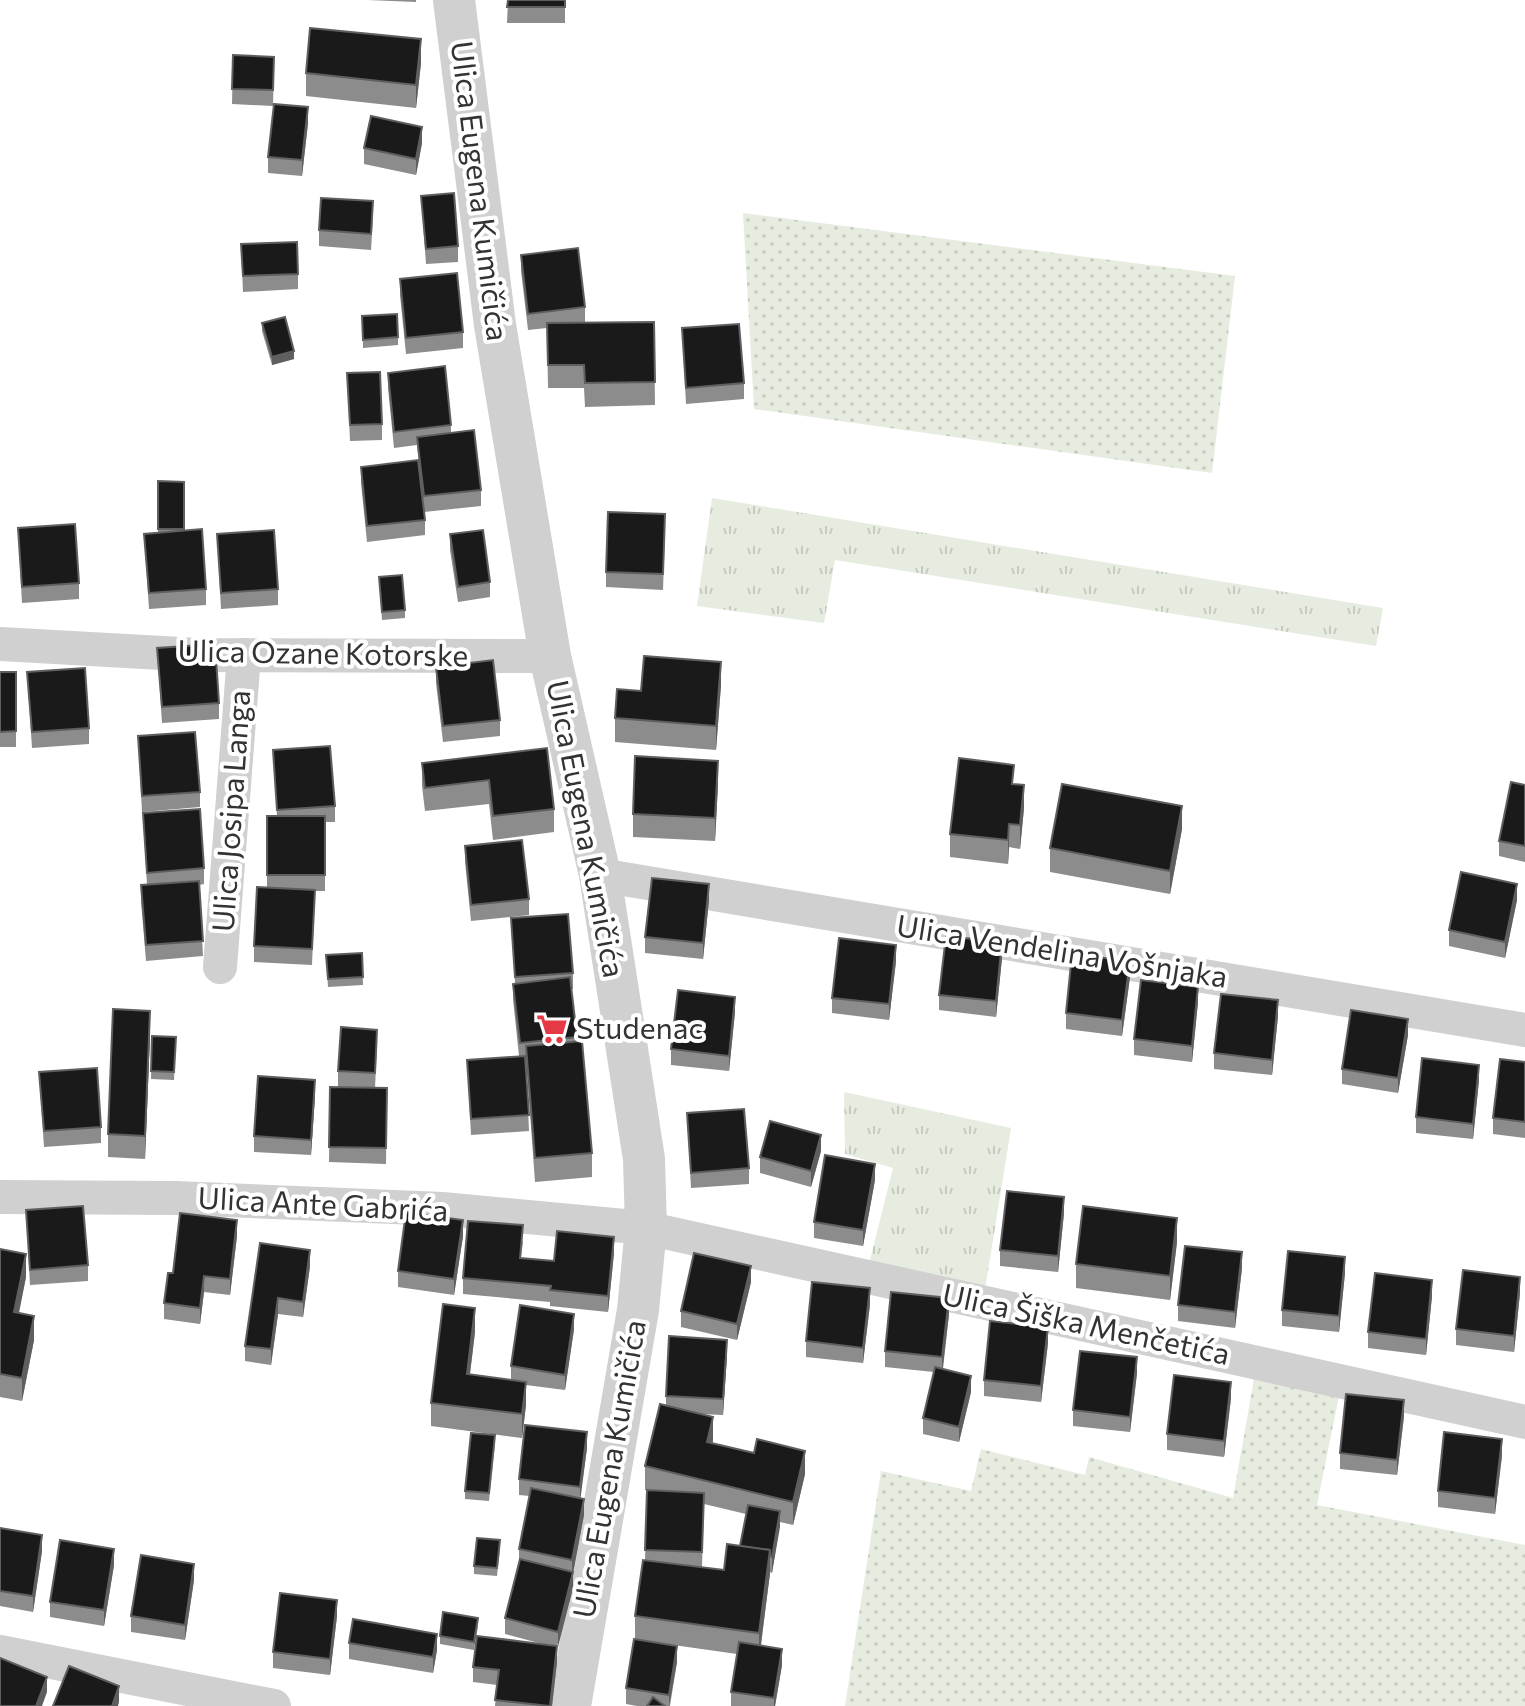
<svg xmlns="http://www.w3.org/2000/svg" width="1525" height="1706" viewBox="0 0 1525 1706" font-family="Commissioner,sans-serif">
<style>
.grass{fill:url(#grass-tufts)}
.garden{fill:url(#garden-dots)}
.lines{fill:none;stroke-linecap:round;stroke-linejoin:round}
.minor{stroke:#d0d0d0;stroke-width:34}
.tertiary{stroke:#d0d0d0;stroke-width:42}
.wall{fill:#8c8c8c;fill-rule:evenodd}
.shaded-wall{fill:#5f5f5f}
.building{fill:#1a1a1a;stroke:#5f5f5f;stroke-width:2}
.labels{text-anchor:middle;stroke-width:8;stroke-linejoin:round;paint-order:stroke}
.street-label{font-size:30px;fill:#333;stroke:#fff}
.poi-label{font-size:30px;fill:#333;stroke:#fff;text-anchor:start}
</style>
<defs>
<pattern id="grass-tufts" width="24" height="20" patternUnits="userSpaceOnUse" patternTransform="scale(2)"><rect width="24" height="20" fill="#e6ecdf"/><path d="M3 7l-1-3M5 7V3M7 7l1-3M15 17l-1-3M17 17v-4M19 17l1-3" fill="none" stroke="#c6cbc0"/></pattern>
<pattern id="garden-dots" width="8" height="8" patternUnits="userSpaceOnUse" patternTransform="scale(2)"><rect width="8" height="8" fill="#e6ecdf"/><path d="M2 2h.1M6 6h.1" fill="none" stroke="#c6cbc0" stroke-width="1.8" stroke-linecap="round"/></pattern>
</defs>
<rect width="100%" height="100%" fill="#fff"/>
<g class="grass">
<path d="M712,498L1383,608L1376,646L835,560L824,623L697,606Z"/>
<path d="M844,1092L1011,1128L983,1302L866,1276L893,1168L845,1154Z"/>
</g>
<g class="garden">
<path d="M743,213L1235,276L1212,473L754,409Z"/>
<path d="M1257,1362L1342,1381L1317,1505L1525,1545V1706H845L881,1471L971,1491L981,1449L1085,1475L1089,1457L1233,1498Z"/>
</g>
<g class="lines">
<g class="minor">
<path d="M0,644L198,655L550,656"/>
<path d="M600,875L1525,1030"/>
<path d="M220,967L244,655"/>
<path d="M0,1197L175,1198L442,1209L646,1228L1525,1422"/>
<path d="M0,1652L274,1706"/>
</g>
<path class="tertiary" d="M454,0L495,325L550,656L600,875L644,1159L646,1228L638,1310L570,1706"/>
</g>
<g class="wall">
<path d="M368,0H416V2Z"/>
<path d="M508,0H565V23H507Z"/>
<path d="M233,55L274,57L273,106L232,104Z"/>
<path d="M421,63L416,108L306,96V73Z"/>
<path d="M308,123L302,176L268,173V157Z"/>
<path d="M422,143L416,175L364,164V148Z"/>
<path d="M421,196L458,246V262L426,264Z"/>
<path d="M373,217L371,250L319,246V230Z"/>
<path d="M241,244L298,274V289L243,292Z"/>
<path d="M521,255L585,307V323L654,322L655,405L585,407L584,388H548L547,328L528,330L521,271Z"/>
<path d="M400,279L463,332V348L406,354L400,295Z"/>
<path d="M362,316L398,337V345L363,348Z"/>
<path d="M262,323L294,359L272,365L262,331Z"/>
<path d="M682,328L744,383V399L686,404Z"/>
<path d="M347,373L382,424V440L350,441Z"/>
<path d="M388,373L451,425V433L481,490V506L424,512L417,445L394,448L388,388Z"/>
<path d="M361,467L425,520V535L367,542L361,483Z"/>
<path d="M158,481L184,482V531L206,589V605L149,609L144,534L158,533Z"/>
<path d="M18,528L79,583V599L22,603Z"/>
<path d="M665,530L663,590L606,587V572Z"/>
<path d="M217,534L278,589V605L221,609Z"/>
<path d="M450,534L490,582V597L458,602L450,550Z"/>
<path d="M379,577L405,610V618L382,620Z"/>
<path d="M157,648L219,703V719L162,723Z"/>
<path d="M436,667L500,720V736L443,742L436,683Z"/>
<rect x="0" y="672" width="16" height="75"/>
<path d="M27,672L89,728V744L32,748Z"/>
<path d="M721,685L716,750L615,742V718L641,691Z"/>
<path d="M138,736L200,792V807L142,812Z"/>
<path d="M547,748L554,809V832L493,840L489,804L425,811L422,786V763Z"/>
<path d="M273,750L335,806V822H325V891H315L312,965L254,962V946L267,887V816H277Z"/>
<path d="M718,784L715,841L633,837V814Z"/>
<path d="M1014,784L1024,808L1020,849L1009,847L1008,864L950,857V834Z"/>
<path d="M1525,785V862L1499,856V841Z"/>
<path d="M143,813L204,868V884L199,885L203,956L146,961L141,901V885H147Z"/>
<path d="M1182,829L1170,894L1050,872V848Z"/>
<path d="M465,846L529,899V915L471,921L465,862Z"/>
<path d="M709,900L703,959L645,953V937Z"/>
<path d="M1517,900L1505,958L1449,946V930Z"/>
<path d="M511,918L573,973V989H571L577,1041L592,1153V1177L535,1182L526,1058L529,1131L471,1135L467,1060L519,1056L513,999V984L515,983Z"/>
<path d="M362,953L363,985L328,987L326,955Z"/>
<path d="M1002,958L996,1017L939,1010V995Z"/>
<path d="M896,961L889,1020L832,1013V998Z"/>
<path d="M1130,977L1122,1036L1066,1029V1013Z"/>
<path d="M1198,1002L1192,1062L1134,1055V1039Z"/>
<path d="M735,1012L729,1071L671,1065V1049Z"/>
<path d="M1278,1016L1272,1075L1214,1069V1053Z"/>
<path d="M150,1034L145,1159L108,1157V1134Z"/>
<path d="M1408,1035L1398,1093L1342,1084V1069Z"/>
<path d="M152,1036L176,1037L174,1080L151,1079Z"/>
<path d="M377,1045L375,1088H387L386,1164L329,1162L330,1087L354,1088L338,1087V1071Z"/>
<path d="M1525,1062V1138L1493,1134V1118Z"/>
<path d="M39,1072L101,1127V1143L44,1147Z"/>
<path d="M1479,1080L1473,1139L1416,1133V1117Z"/>
<path d="M315,1096L311,1155L254,1152V1136Z"/>
<path d="M687,1113L749,1168V1184L691,1188Z"/>
<path d="M821,1151L811,1187L760,1173V1157Z"/>
<path d="M875,1180L863,1246L814,1238V1222Z"/>
<path d="M26,1210L88,1265V1281L30,1285Z"/>
<path d="M1064,1213L1058,1272L1000,1266V1250Z"/>
<path d="M237,1236L230,1295L204,1292L200,1324L164,1319V1303L173,1273Z"/>
<path d="M463,1236L454,1295L398,1287V1271Z"/>
<path d="M523,1241L521,1258L554,1261L614,1253L608,1312L550,1306V1302L463,1294V1278Z"/>
<path d="M1177,1242L1170,1300L1076,1288V1264Z"/>
<path d="M260,1243L310,1266L303,1317L278,1314L271,1365L245,1361V1346Z"/>
<path d="M0,1249L26,1277L19,1313L34,1340L22,1401L0,1397Z"/>
<path d="M1242,1268L1235,1328L1178,1321V1305Z"/>
<path d="M1345,1273L1339,1332L1282,1326V1310Z"/>
<path d="M751,1282L737,1340L681,1327V1311Z"/>
<path d="M1520,1293L1514,1352L1456,1345V1329Z"/>
<path d="M1432,1296L1426,1355L1368,1348V1332Z"/>
<path d="M870,1304L863,1363L806,1357V1341Z"/>
<path d="M949,1314L943,1369L971,1392L959,1442L923,1434V1418L934,1372L885,1367V1351Z"/>
<path d="M574,1329L565,1390L526,1385V1405L522,1438L431,1426V1403L475,1332L470,1374L511,1380V1366Z"/>
<path d="M1048,1343L1041,1402L984,1396V1380Z"/>
<path d="M727,1356L723,1415L700,1414L713,1440V1443L805,1474L793,1525L780,1522L772,1573L770,1572L761,1646L782,1665L775,1706H731V1692L737,1654L652,1642L677,1662L670,1706H637L626,1704V1688L635,1639V1616L645,1560L647,1490H645V1466L666,1405V1396ZM704,1504L746,1514L740,1546L724,1570L702,1567Z"/>
<path d="M1137,1373L1130,1432L1073,1426V1410Z"/>
<path d="M1231,1398L1224,1457L1167,1450V1434Z"/>
<path d="M1404,1416L1397,1475L1340,1469V1453Z"/>
<path d="M495,1443L489,1501L465,1499V1491Z"/>
<path d="M587,1448L580,1498L584,1515L573,1573V1588L557,1647V1662L552,1706H495L497,1685L473,1682V1667L546,1645L505,1634V1618L519,1562V1549L530,1496L519,1495V1479Z"/>
<path d="M1502,1455L1495,1514L1438,1507V1491Z"/>
<path d="M0,1528L42,1551L33,1612L0,1606Z"/>
<path d="M500,1548L497,1576L474,1574V1566Z"/>
<path d="M114,1565L104,1626L50,1617V1602Z"/>
<path d="M194,1580L185,1640L131,1632V1616Z"/>
<path d="M337,1616L330,1675L273,1668V1652Z"/>
<path d="M478,1626L474,1650L440,1644V1636Z"/>
<path d="M349,1643L437,1650L433,1673L349,1659Z"/>
</g>
<g class="shaded-wall">
<path d="M421,39V63L416,108V85Z"/>
<path d="M308,107V123L302,176V160Z"/>
<path d="M422,127V143L416,175V159Z"/>
<path d="M294,351V359L272,365V357Z"/>
<path d="M721,662V685L716,750V726Z"/>
<path d="M718,761V784L715,841V818Z"/>
<path d="M1024,785V808L1020,849V825Z"/>
<path d="M1182,806V829L1170,894V871Z"/>
<path d="M1009,824V847L1008,864V840Z"/>
<path d="M709,884V900L703,959V943Z"/>
<path d="M1517,884V900L1505,958V942Z"/>
<path d="M1002,942V958L996,1017V1001Z"/>
<path d="M896,945V961L889,1020V1004Z"/>
<path d="M1130,961V977L1122,1036V1020Z"/>
<path d="M1198,987V1002L1192,1062V1046Z"/>
<path d="M735,997V1012L729,1071V1056Z"/>
<path d="M1278,1000V1016L1272,1075V1060Z"/>
<path d="M150,1011V1034L145,1159V1136Z"/>
<path d="M1408,1019V1035L1398,1093V1078Z"/>
<path d="M1479,1065V1080L1473,1139V1124Z"/>
<path d="M315,1080V1096L311,1155V1140Z"/>
<path d="M821,1135V1151L811,1187V1171Z"/>
<path d="M875,1164V1180L863,1246V1230Z"/>
<path d="M1064,1197V1213L1058,1272V1256Z"/>
<path d="M1177,1218V1242L1170,1300V1276Z"/>
<path d="M237,1220V1236L230,1295V1279Z"/>
<path d="M463,1220V1236L454,1295V1279Z"/>
<path d="M614,1237V1253L608,1312V1296Z"/>
<path d="M310,1250V1266L303,1317V1302Z"/>
<path d="M1242,1252V1268L1235,1328V1312Z"/>
<path d="M26,1254V1277L14,1336V1312Z"/>
<path d="M1345,1257V1273L1339,1332V1316Z"/>
<path d="M751,1266V1282L737,1340V1324Z"/>
<path d="M204,1276V1292L200,1324V1308Z"/>
<path d="M1520,1277V1293L1514,1352V1336Z"/>
<path d="M1432,1280V1296L1426,1355V1339Z"/>
<path d="M870,1288V1304L863,1363V1348Z"/>
<path d="M278,1298V1314L271,1365V1349Z"/>
<path d="M949,1298V1314L942,1373V1357Z"/>
<path d="M475,1308V1332L467,1397V1374Z"/>
<path d="M574,1314V1329L565,1390V1375Z"/>
<path d="M34,1316V1340L22,1401V1378Z"/>
<path d="M1048,1327V1343L1041,1402V1386Z"/>
<path d="M727,1340V1356L723,1415V1399Z"/>
<path d="M1137,1357V1373L1130,1432V1417Z"/>
<path d="M971,1376V1392L959,1442V1427Z"/>
<path d="M526,1382V1405L522,1438V1414Z"/>
<path d="M1231,1382V1398L1224,1457V1441Z"/>
<path d="M1404,1400V1416L1397,1475V1460Z"/>
<path d="M713,1417V1440L707,1465V1442Z"/>
<path d="M587,1432V1448L580,1502V1487Z"/>
<path d="M1502,1439V1455L1495,1514V1498Z"/>
<path d="M805,1451V1474L793,1525V1502Z"/>
<path d="M584,1499V1515L573,1573V1588L558,1647V1632L572,1574V1560Z"/>
<path d="M780,1511V1527L772,1573V1557Z"/>
<path d="M42,1535V1551L33,1612V1596Z"/>
<path d="M114,1549V1565L104,1626V1610Z"/>
<path d="M770,1550V1574L759,1657V1633Z"/>
<path d="M194,1564V1580L185,1640V1625Z"/>
<path d="M337,1600V1616L330,1675V1659Z"/>
<path d="M437,1634V1650L433,1673V1657Z"/>
<path d="M557,1646V1662L552,1706H550Z"/>
<path d="M677,1646V1662L669,1706V1695Z"/>
<path d="M782,1649V1665L775,1706H774V1698Z"/>
<path d="M47,1677V1692L42,1706H36Z"/>
<path d="M119,1686V1702L118,1706H112Z"/>
</g>
<g class="building">
<path d="M508,0H565V7H507Z"/>
<path d="M310,28L421,39L416,85L306,73Z"/>
<path d="M233,55L274,57L273,90L232,89Z"/>
<path d="M274,104L308,107L302,160L268,157Z"/>
<path d="M371,116L422,127L416,159L364,148Z"/>
<path d="M454,193L458,246L426,249L421,196Z"/>
<path d="M321,198L373,201L371,234L319,230Z"/>
<path d="M297,242L298,274L243,276L241,244Z"/>
<path d="M578,248L585,307L528,314L521,255Z"/>
<path d="M457,273L463,332L406,338L400,279Z"/>
<path d="M397,314L398,337L363,340L362,316Z"/>
<path d="M285,317L294,351L272,357L262,323Z"/>
<path d="M654,322L655,382L585,383L584,365H548L547,323Z"/>
<path d="M739,324L744,383L686,388L682,328Z"/>
<path d="M445,366L451,425L394,432L388,373Z"/>
<path d="M380,372L382,424L350,425L347,373Z"/>
<path d="M474,430L481,490L424,496L417,437Z"/>
<path d="M418,460L425,520L367,526L361,467Z"/>
<path d="M158,481L184,482V529H158Z"/>
<path d="M608,512L665,514L663,574L606,572Z"/>
<path d="M75,524L79,583L22,587L18,528Z"/>
<path d="M202,529L206,589L149,593L144,534Z"/>
<path d="M274,530L278,589L221,593L217,534Z"/>
<path d="M483,530L490,582L458,587L450,534Z"/>
<path d="M402,575L405,610L382,612L379,577Z"/>
<path d="M215,644L219,703L162,707L157,648Z"/>
<path d="M644,656L721,662L716,726L615,718L617,689L641,691Z"/>
<path d="M493,660L500,720L443,726L436,667Z"/>
<path d="M85,668L89,728L32,732L27,672Z"/>
<path d="M0,672H16V731L0,732Z"/>
<path d="M195,732L200,792L142,796L138,736Z"/>
<path d="M330,746L335,806L277,810L273,750Z"/>
<path d="M547,748L554,809L493,816L489,780L425,788L422,763Z"/>
<path d="M635,756L718,761L715,818L633,814Z"/>
<path d="M959,758L1014,765L1012,784L1024,785L1020,825L1009,824L1008,840L950,834Z"/>
<path d="M1511,782L1525,785V846L1499,841Z"/>
<path d="M1062,784L1182,806L1170,871L1050,848Z"/>
<path d="M200,809L204,868L147,873L143,813Z"/>
<rect x="267" y="816" width="58" height="59"/>
<path d="M522,840L529,899L471,905L465,846Z"/>
<path d="M1461,872L1517,884L1505,942L1449,930Z"/>
<path d="M652,878L709,884L703,943L645,937Z"/>
<path d="M199,881L203,941L146,945L141,885Z"/>
<path d="M257,887L315,890L312,949L254,946Z"/>
<path d="M568,914L573,973L515,977L511,918Z"/>
<path d="M946,936L1002,942L996,1001L939,995Z"/>
<path d="M839,938L896,945L889,1004L832,998Z"/>
<path d="M362,953L363,977L328,979L326,955Z"/>
<path d="M1072,954L1130,961L1122,1020L1066,1013Z"/>
<path d="M570,977L577,1037L520,1043L513,984Z"/>
<path d="M1141,980L1198,987L1192,1046L1134,1039Z"/>
<path d="M678,990L735,997L729,1056L671,1049Z"/>
<path d="M1221,994L1278,1000L1272,1060L1214,1053Z"/>
<path d="M113,1009L150,1011L145,1136L108,1134Z"/>
<path d="M1351,1010L1408,1019L1398,1078L1342,1069Z"/>
<path d="M341,1027L377,1030L375,1073L338,1071Z"/>
<path d="M152,1036L176,1037L174,1072L151,1071Z"/>
<path d="M582,1041L592,1153L535,1158L526,1046Z"/>
<path d="M525,1056L529,1115L471,1119L467,1060Z"/>
<path d="M1422,1058L1479,1065L1473,1124L1416,1117Z"/>
<path d="M1500,1059L1525,1062V1122L1493,1118Z"/>
<path d="M97,1068L101,1127L44,1131L39,1072Z"/>
<path d="M258,1076L315,1080L311,1140L254,1136Z"/>
<path d="M330,1087L387,1088L386,1148L329,1147Z"/>
<path d="M744,1109L749,1168L691,1173L687,1113Z"/>
<path d="M770,1121L821,1135L811,1171L760,1157Z"/>
<path d="M825,1155L875,1164L863,1230L814,1222Z"/>
<path d="M1007,1191L1064,1197L1058,1256L1000,1250Z"/>
<path d="M83,1206L88,1265L30,1270L26,1210Z"/>
<path d="M1083,1206L1177,1218L1170,1276L1076,1264Z"/>
<path d="M406,1212L463,1220L454,1279L398,1271Z"/>
<path d="M180,1213L237,1220L230,1279L204,1276L200,1308L164,1303L168,1273H173Z"/>
<path d="M468,1221L523,1225L520,1258L554,1261L557,1231L614,1237L608,1296L550,1290L551,1286L463,1278Z"/>
<path d="M260,1243L310,1250L303,1302L278,1298L271,1349L245,1346Z"/>
<path d="M1185,1246L1242,1252L1235,1312L1178,1305Z"/>
<path d="M0,1249L26,1254L14,1312L34,1316L22,1378L0,1374Z"/>
<path d="M1288,1251L1345,1257L1339,1316L1282,1310Z"/>
<path d="M694,1253L751,1266L737,1324L681,1311Z"/>
<path d="M1463,1270L1520,1277L1514,1336L1456,1329Z"/>
<path d="M1375,1273L1432,1280L1426,1339L1368,1332Z"/>
<path d="M812,1282L870,1288L863,1348L806,1341Z"/>
<path d="M891,1292L949,1298L942,1357L885,1351Z"/>
<path d="M443,1304L475,1308L467,1374L526,1382L522,1414L431,1403Z"/>
<path d="M520,1305L574,1314L565,1375L511,1366Z"/>
<path d="M990,1321L1048,1327L1041,1386L984,1380Z"/>
<path d="M669,1336L727,1340L723,1399L666,1396Z"/>
<path d="M1080,1351L1137,1357L1130,1417L1073,1410Z"/>
<path d="M935,1367L971,1376L959,1427L923,1418Z"/>
<path d="M1174,1375L1231,1382L1224,1441L1167,1434Z"/>
<path d="M1346,1394L1404,1400L1397,1460L1340,1453Z"/>
<path d="M660,1404L713,1417L707,1442L754,1453L757,1439L805,1451L793,1502L645,1466Z"/>
<path d="M525,1425L587,1432L580,1487L519,1479Z"/>
<path d="M1444,1432L1502,1439L1495,1498L1438,1491Z"/>
<path d="M471,1433L495,1435L489,1493L465,1491Z"/>
<path d="M531,1488L584,1499L572,1560L519,1549Z"/>
<path d="M647,1490L704,1493L702,1552L645,1550Z"/>
<path d="M748,1505L780,1511L772,1557L770,1556V1550L740,1546Z"/>
<path d="M0,1528L42,1535L33,1596L0,1591Z"/>
<path d="M477,1538L500,1540L497,1568L474,1566Z"/>
<path d="M60,1540L114,1549L104,1610L50,1602Z"/>
<path d="M727,1544L770,1550L759,1633L635,1616L643,1560L724,1570Z"/>
<path d="M141,1555L194,1564L185,1625L131,1616Z"/>
<path d="M520,1559L573,1572L558,1632L505,1618Z"/>
<path d="M280,1593L337,1600L330,1659L273,1652Z"/>
<path d="M443,1612L478,1618L474,1642L440,1636Z"/>
<path d="M353,1619L437,1634L433,1657L349,1643Z"/>
<path d="M477,1636L557,1646L550,1706L495,1700L499,1670L473,1667Z"/>
<path d="M634,1639L677,1646L669,1695L626,1688Z"/>
<path d="M739,1642L782,1649L774,1698L731,1692Z"/>
<path d="M0,1658L47,1677L36,1706H0Z"/>
<path d="M69,1666L119,1686L112,1706H53Z"/>
<path d="M653,1697L665,1706H647Z"/>
</g>
<defs>
<symbol id="supermarket-bare" viewBox="-9 -9 18 18"><path d="M-6-5.5h2.5l.6 2H6L4.5 2H-2.5L-4.4-4H-6ZM-1.5 3.2a1.3 1.3 0 1 0 .1 0ZM3 3.2a1.3 1.3 0 1 0 .1 0Z" fill="#e63946" stroke="#fff" stroke-width="2.5" paint-order="stroke"/></symbol>
</defs>
<g fill-rule="evenodd">
<use href="#supermarket-bare" x="530" y="1007" width="44" height="44"/>
</g>
<g class="labels">
<g class="street-label">
<text transform="translate(479 191) rotate(83)" y="10">Ulica Eugena Kumičića</text>
<text transform="translate(323 654) rotate(1)" y="10">Ulica Ozane Kotorske</text>
<text transform="translate(232 811) rotate(-86)" y="10">Ulica Josipa Langa</text>
<text transform="translate(585 829) rotate(79)" y="10">Ulica Eugena Kumičića</text>
<text transform="translate(1062 952) rotate(9)" y="10">Ulica Vendelina Vošnjaka</text>
<text transform="translate(323 1205) rotate(3)" y="10">Ulica Ante Gabrića</text>
<text transform="translate(1086 1325) rotate(12)" y="10">Ulica Šiška Menčetića</text>
<text transform="translate(610 1469) rotate(-80)" y="10">Ulica Eugena Kumičića</text>
</g>
<g class="poi-label">
<text x="576" y="1039">Studenac</text>
</g>
</g>
</svg>
